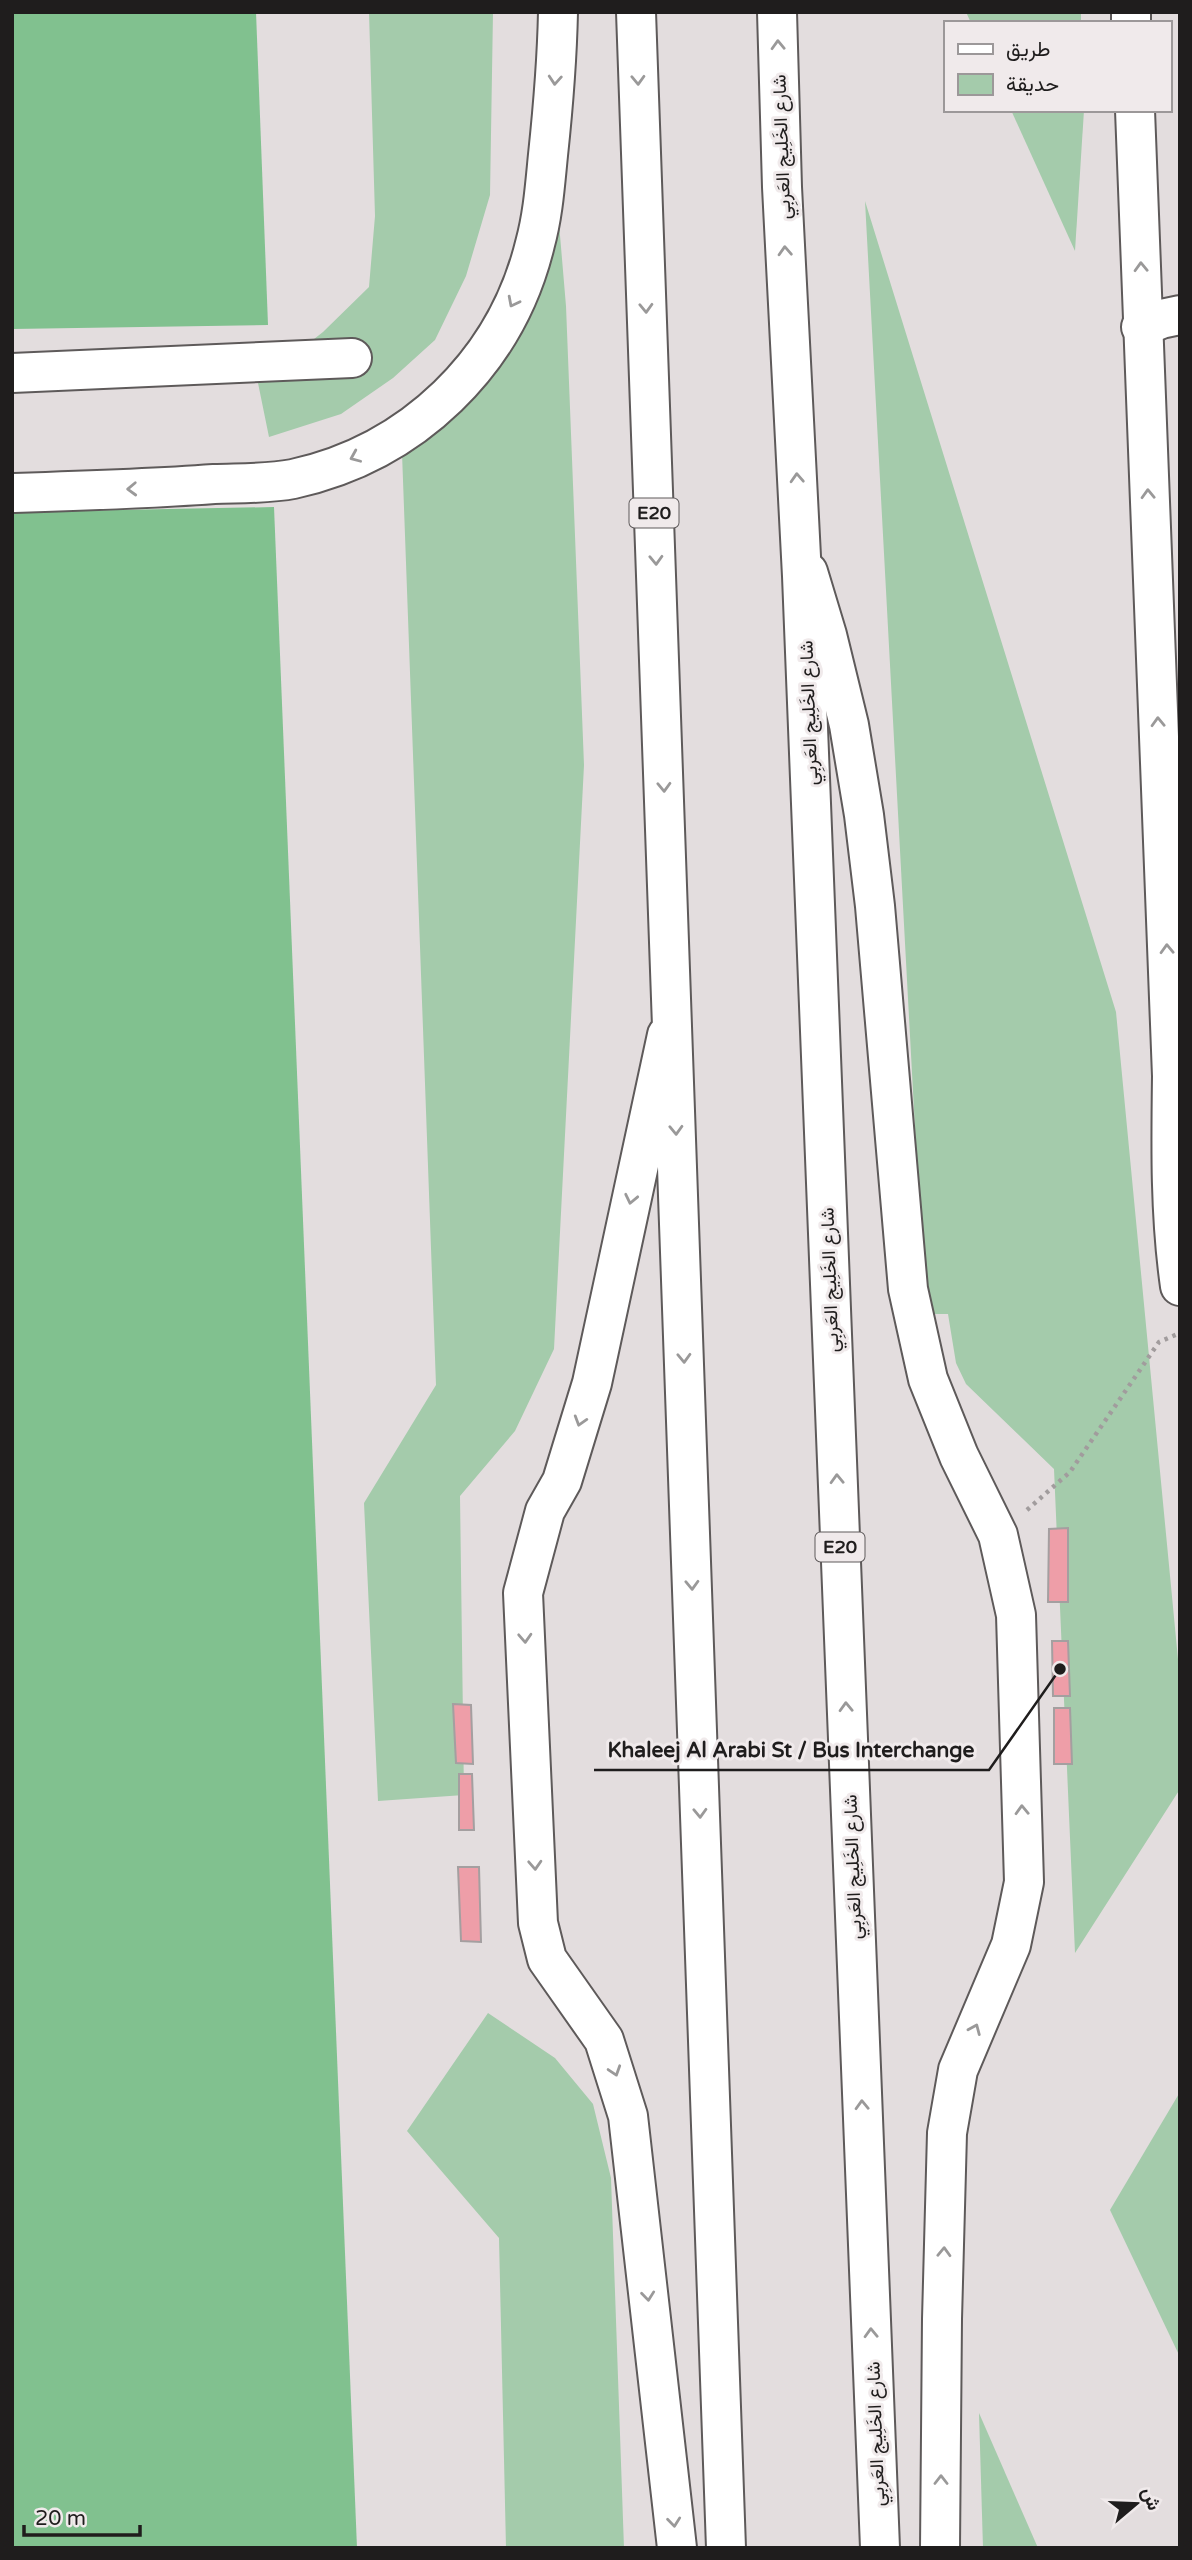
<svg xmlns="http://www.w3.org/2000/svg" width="1192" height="2560" viewBox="0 0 1192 2560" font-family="'Varela Round',Vazirmatn,sans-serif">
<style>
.green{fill:#a4cbab}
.forest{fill:#81c18f}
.building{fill:#ee9ea8;stroke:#a49fa0;stroke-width:2}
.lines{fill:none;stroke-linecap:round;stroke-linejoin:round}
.minor-casing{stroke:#5e5a5a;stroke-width:42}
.highway-casing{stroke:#5e5a5a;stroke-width:42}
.path{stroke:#a19c9d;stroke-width:4.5;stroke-dasharray:3.5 5;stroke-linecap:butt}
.minor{stroke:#fff;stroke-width:38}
.highway{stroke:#fff;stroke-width:38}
.oneway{stroke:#9a9999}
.labels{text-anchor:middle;stroke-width:6;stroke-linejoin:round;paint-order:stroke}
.shield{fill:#f0eaeb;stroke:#5e5a5b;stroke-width:2}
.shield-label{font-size:18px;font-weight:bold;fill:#1f1d1d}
.street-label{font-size:19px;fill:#1f1d1d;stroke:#f0eaeb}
.leader{fill:none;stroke:#1f1d1d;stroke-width:2.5}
.callout-dot{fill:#1f1d1d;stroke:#f0eaeb;stroke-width:2.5}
.callout-label{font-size:21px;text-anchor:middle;font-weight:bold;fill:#1f1d1d;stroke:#f0eaeb;stroke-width:6;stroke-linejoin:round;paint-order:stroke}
</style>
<rect width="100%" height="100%" fill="#e3ddde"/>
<g class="green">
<path d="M369,12H493L490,195L466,276L435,340L393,378L341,414L269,437L258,383L323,332L369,287L375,216Z"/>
<path d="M966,12H1081V23H971Z"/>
<path d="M1011,110H1084L1075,251Z"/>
<path d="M557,200L566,306L584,765L554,1349L515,1431L460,1496L464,1795L378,1801L364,1503L436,1385L402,453L479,392L513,340Z"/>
<path d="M865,201L1116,1012L1180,1680V1789L1075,1953L1054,1469L966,1384L956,1363L948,1314H925Z"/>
<path d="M488,2013L555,2058L593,2104L611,2178L624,2548H506L499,2238L407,2131Z"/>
<path d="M1180,2092V2357L1110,2210Z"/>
<path d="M979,2413L1038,2548H983Z"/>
</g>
<g class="forest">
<path d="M12,12H256L268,325L12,329Z"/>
<path d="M274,507L357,2548H12V512Z"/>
</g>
<g class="building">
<path d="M1068,1528V1602H1048L1049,1529Z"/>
<path d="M1052,1641H1068L1070,1696H1053Z"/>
<path d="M453,1704L471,1705L473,1764L456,1763Z"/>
<path d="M1054,1708H1070L1072,1764H1054Z"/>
<path d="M459,1774H472L474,1830H459Z"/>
<path d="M458,1867H479L481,1942L461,1941Z"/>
</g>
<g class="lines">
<defs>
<g id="minor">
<path d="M1131,12V23"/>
<path d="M1135,110L1172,1076C1171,1146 1170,1216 1180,1286"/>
<path d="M1141,327L1161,319L1180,315"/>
<path d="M12,373L352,358"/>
<path d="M808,572L827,635L849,725L864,815L875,906L908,1289L928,1379L959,1456L998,1535L1016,1615L1024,1882L1011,1945L958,2070L947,2133L942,2319L940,2548"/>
<path d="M667,1035L592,1383L562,1481L545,1511L523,1593L538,1923L547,1959L604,2040L628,2116L677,2548"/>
</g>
<g id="highway">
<path d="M636,12L726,2548"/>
<path d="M777,12L782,187L802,576L880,2548"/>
<path d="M12,493C79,491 147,489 214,484C239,483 268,484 293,479C412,453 506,363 535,244C543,215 545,185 548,155C553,108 557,60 558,12"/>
</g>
</defs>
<use href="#minor" class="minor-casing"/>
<use href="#highway" class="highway-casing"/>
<path class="path" d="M1027,1510L1070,1472L1159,1342L1180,1333"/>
<use href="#minor" class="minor"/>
<use href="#highway" class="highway"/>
</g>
<defs><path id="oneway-chevron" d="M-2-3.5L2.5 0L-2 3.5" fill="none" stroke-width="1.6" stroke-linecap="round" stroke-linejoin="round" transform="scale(1.75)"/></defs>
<g class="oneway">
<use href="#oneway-chevron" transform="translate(778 45) rotate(-92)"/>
<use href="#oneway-chevron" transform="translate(555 80) rotate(94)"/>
<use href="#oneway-chevron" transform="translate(638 80) rotate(88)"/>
<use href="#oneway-chevron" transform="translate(785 251) rotate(-93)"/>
<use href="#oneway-chevron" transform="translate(1141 267) rotate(-92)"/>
<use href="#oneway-chevron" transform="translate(513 302) rotate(117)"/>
<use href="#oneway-chevron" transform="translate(646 308) rotate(88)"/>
<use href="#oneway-chevron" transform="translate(355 457) rotate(157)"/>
<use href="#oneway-chevron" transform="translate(797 478) rotate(-93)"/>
<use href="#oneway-chevron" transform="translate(132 489) rotate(178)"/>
<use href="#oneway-chevron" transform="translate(1148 494) rotate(-92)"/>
<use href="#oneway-chevron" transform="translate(656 560) rotate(88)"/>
<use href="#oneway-chevron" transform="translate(1158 722) rotate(-92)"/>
<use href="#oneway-chevron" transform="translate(664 787) rotate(88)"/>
<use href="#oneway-chevron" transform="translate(1167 949) rotate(-92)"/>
<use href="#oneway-chevron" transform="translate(676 1130) rotate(88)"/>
<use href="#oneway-chevron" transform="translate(631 1199) rotate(102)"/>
<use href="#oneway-chevron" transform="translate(684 1358) rotate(88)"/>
<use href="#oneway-chevron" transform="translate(580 1421) rotate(107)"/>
<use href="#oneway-chevron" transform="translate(837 1479) rotate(-92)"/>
<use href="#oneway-chevron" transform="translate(692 1585) rotate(88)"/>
<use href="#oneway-chevron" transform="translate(525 1638) rotate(87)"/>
<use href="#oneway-chevron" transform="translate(846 1707) rotate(-92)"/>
<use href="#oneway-chevron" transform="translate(1022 1810) rotate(-92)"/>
<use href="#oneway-chevron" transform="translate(700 1813) rotate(88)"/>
<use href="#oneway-chevron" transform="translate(535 1865) rotate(87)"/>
<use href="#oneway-chevron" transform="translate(975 2029) rotate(-67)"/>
<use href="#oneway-chevron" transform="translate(615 2071) rotate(72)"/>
<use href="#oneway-chevron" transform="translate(862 2105) rotate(-92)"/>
<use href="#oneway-chevron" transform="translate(944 2252) rotate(-88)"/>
<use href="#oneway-chevron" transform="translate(648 2296) rotate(84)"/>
<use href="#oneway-chevron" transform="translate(871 2333) rotate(-92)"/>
<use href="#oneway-chevron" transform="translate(941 2480) rotate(-90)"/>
<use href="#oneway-chevron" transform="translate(674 2522) rotate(84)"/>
</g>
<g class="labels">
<g class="shield">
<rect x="629.5" y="498.5" width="49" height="29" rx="5"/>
<rect x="815.5" y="1532.5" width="49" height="29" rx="5"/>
</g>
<g class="shield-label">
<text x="654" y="519">E20</text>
<text x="840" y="1553">E20</text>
</g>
<g class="street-label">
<text transform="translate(781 147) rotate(-92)" y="7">شارع الخَلِيج العَربِي</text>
<text transform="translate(808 713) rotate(-92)" y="7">شارع الخَلِيج العَربِي</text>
<text transform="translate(829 1280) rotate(-92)" y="7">شارع الخَلِيج العَربِي</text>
<text transform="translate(852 1867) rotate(-92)" y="7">شارع الخَلِيج العَربِي</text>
<text transform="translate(875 2434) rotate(-92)" y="7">شارع الخَلِيج العَربِي</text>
</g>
</g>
<path class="leader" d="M1060 1669L989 1770H594"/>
<circle class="callout-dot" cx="1060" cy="1669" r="7"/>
<g class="callout-label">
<text x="791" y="1757">Khaleej Al Arabi St / Bus Interchange</text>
</g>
<rect width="1192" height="2560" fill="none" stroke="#1f1d1d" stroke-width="28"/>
<rect x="944" y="21" width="228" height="91" fill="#f0eaeb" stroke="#9c9899" stroke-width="2"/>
<rect x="958" y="44" width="35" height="10" fill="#ffffff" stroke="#9c9899" stroke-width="2"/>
<text x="1006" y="56" font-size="21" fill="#1f1d1d">طريق</text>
<rect x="958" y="74" width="35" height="21" fill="#a4cbab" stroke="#9c9899" stroke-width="2"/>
<text x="1006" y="91" font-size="21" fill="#1f1d1d">حديقة</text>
<g transform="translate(1136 2504) rotate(71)" stroke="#f0eaeb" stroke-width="5" paint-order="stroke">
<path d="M0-5L12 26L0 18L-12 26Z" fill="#1f1d1d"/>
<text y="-10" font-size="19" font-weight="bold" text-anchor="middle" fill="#1f1d1d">ش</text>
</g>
<path d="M24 2525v10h116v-10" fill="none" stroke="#1f1d1d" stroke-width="3.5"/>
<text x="35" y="2525" font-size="21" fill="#1f1d1d" stroke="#f0eaeb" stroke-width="5" paint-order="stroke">20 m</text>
</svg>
